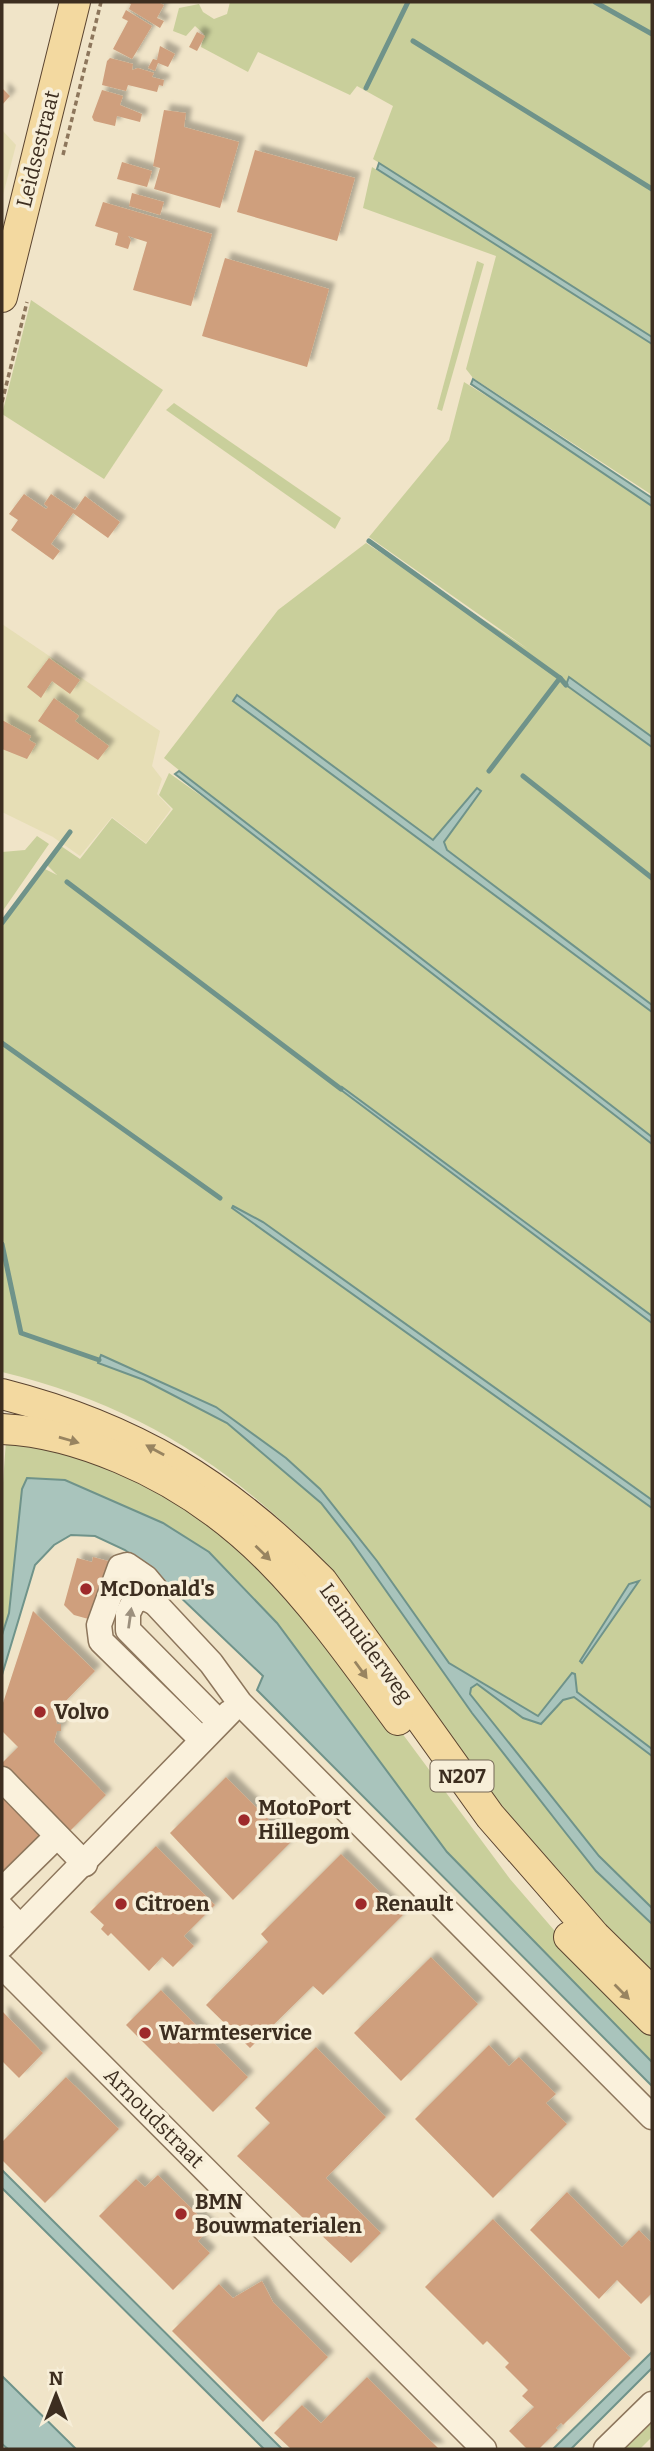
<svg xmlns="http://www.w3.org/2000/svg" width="654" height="2451" viewBox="0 0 654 2451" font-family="Bitter,serif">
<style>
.farmland{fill:#e6deb5}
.green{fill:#c9cf9b}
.water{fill:#a9c4bc;stroke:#6f938a;stroke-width:2}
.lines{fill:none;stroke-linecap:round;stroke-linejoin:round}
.stream{stroke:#6f938a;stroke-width:5}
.building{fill:#cf9f7d;filter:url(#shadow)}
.minor-casing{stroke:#8d765c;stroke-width:27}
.major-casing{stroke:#5b4430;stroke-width:32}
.path{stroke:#8d765c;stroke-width:3.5;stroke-dasharray:5 3.5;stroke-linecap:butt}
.minor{stroke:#faf1dc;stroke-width:24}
.major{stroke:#f3d9a0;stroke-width:30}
.oneway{fill:#988460}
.oneway2{fill:#9c907e}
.poi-dot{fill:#9e2a2b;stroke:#f7eed8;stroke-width:2.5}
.labels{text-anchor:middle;stroke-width:7;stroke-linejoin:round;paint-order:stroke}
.shield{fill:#f7eed8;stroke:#756857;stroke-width:2}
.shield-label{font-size:19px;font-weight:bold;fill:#3d2e20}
.street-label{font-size:21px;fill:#3d2e20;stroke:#f7eed8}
.poi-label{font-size:21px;font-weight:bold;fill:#3d2e20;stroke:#f7eed8;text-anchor:start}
</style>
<defs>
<filter id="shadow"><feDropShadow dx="6" dy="-6" stdDeviation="2" flood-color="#0004"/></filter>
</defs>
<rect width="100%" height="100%" fill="#f0e4c8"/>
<g class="farmland">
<path d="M2,130L16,145L2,199Z"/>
<path d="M2,624L160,731L152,766L162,779L157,794L171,809L146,843L112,817L80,856L53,837L2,812Z"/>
</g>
<g class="green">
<path d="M230,2H652V337L373,159L393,106L357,86L350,95L258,52L248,72L201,47L204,34L195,26L186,36L173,31L179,8L199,4L203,12L214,19L227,14Z"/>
<path d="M372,167L652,339V495L473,378L466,369L496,256L363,208Z"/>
<path d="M477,261L484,264L442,411L437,409Z"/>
<path d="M31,300L163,390L104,479L2,414Z"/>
<path d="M464,382L652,498V1982L547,1877L305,1543C215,1455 125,1402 2,1372V925L45,869L57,875L45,863L61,846L80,859L112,818L146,844L173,809L159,795L169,773L283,854L164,758L278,610L366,543L528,649L369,537L449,440Z"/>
<path d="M174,403L341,518L335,529L166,410Z"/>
<path d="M37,836L49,844L2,912V852L25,850Z"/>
<path d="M6,1440L89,1454L224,1525L376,1698L510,1879L560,1937L652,2025V2062L447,1852L277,1623L209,1552L163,1523L65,1480L27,1478L22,1489L9,1613L2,1635V1497Z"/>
<path d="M652,2417V2437L640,2449H619Z"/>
</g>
<g class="water">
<path d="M379,163L652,337V344L377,169Z"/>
<path d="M473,379L652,498V506L471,384Z"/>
<path d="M569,677L652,737V747L566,685Z"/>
<path d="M237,695L433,840L477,788L481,791L444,842L447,850L652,1005V1012L233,701Z"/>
<path d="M179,771L652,1137V1144L175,774Z"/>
<path d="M342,1087L652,1316V1323L341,1090Z"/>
<path d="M233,1206L263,1222L652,1500V1508L232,1208Z"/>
<path d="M101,1355L216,1407L286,1458L320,1489L377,1561L449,1663L538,1716L572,1673L575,1674L577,1692L652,1749V1756L574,1697L563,1700L541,1724L523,1718L477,1684L471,1688L470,1694L599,1856L652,1908V1924L596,1871L565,1832L472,1713L351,1541L321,1503L227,1423L144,1380L98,1363Z"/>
<path d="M27,1478L65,1480L163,1523L209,1552L277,1623L447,1852L652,2062V2086L257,1690L263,1676L152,1570L125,1550L95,1536L71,1535L54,1545L35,1565L2,1675V1635L9,1613L22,1489Z"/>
<path d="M639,1581L582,1663L580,1661L629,1584Z"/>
<path d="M2,2170L282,2449H264L2,2188Z"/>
<path d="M652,2352V2368L571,2449H553Z"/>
<path d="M2,2376L76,2449H8L2,2444Z"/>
</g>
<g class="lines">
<g class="stream">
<path d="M595,2L652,34"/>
<path d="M413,41L652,189"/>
<path d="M366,88L408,2"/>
<path d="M369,541L560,678L566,685"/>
<path d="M489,771L560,678"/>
<path d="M523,776L652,878"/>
<path d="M67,882L341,1089"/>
<path d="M2,923L70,832"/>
<path d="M2,1043L220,1198"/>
<path d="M2,1244L21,1333L99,1360"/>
</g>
</g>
<g class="building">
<path d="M127,2H158L164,5L157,18L164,21L160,28L129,9L131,4Z"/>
<path d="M126,10L152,26L132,59L113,49L128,21L122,18Z"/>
<path d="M197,32L205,36L197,51L189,47Z"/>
<path d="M160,46L175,54L168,67L158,63L155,71L148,68L153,59L157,60Z"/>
<path d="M110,58L133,64L132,70L138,68L154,73L152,77L164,80L163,86L159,85L157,92L128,85L126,91L102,85L107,61Z"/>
<path d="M2,88L10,96L2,105Z"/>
<path d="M102,90L123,96L120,105L142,114L140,122L117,116L115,126L94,121L92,117Z"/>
<path d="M164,110L186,113L184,127L239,142L220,208L154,189L160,168L153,166Z"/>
<path d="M255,150L355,178L337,241L237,212Z"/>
<path d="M122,162L152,171L147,187L117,179Z"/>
<path d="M132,193L164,202L160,215L129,206Z"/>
<path d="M103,202L212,234L191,306L133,290L147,242L128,236L131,240L128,249L115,245L118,233L95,226Z"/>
<path d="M225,258L329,289L307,367L202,336Z"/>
<path d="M24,494L46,509L48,507L44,504L51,494L75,510L85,496L120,522L108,538L73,513L51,544L60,551L53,560L11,530L18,520L9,514Z"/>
<path d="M49,658L80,680L70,694L52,681L41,698L27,687Z"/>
<path d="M54,698L79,716L75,721L109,746L98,760L38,721Z"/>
<path d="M2,720L31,736L29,740L36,744L27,759L2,749Z"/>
<path d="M93,1557L108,1561L92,1620L74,1615L64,1605L77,1558L92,1562Z"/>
<path d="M33,1611L95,1671L54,1713L57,1724H61V1731H57L54,1742L106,1795L67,1834L2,1769V1763L18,1747L2,1731V1706Z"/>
<path d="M226,1777L291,1842L233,1900L170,1833Z"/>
<path d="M2,1794L42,1838L2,1877Z"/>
<path d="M156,1846L215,1905L184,1936L194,1946L173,1967L162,1957L149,1971L111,1933L108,1936L101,1929L104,1925L90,1912Z"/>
<path d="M341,1854L403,1915L323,1995L313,1986L250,2048L206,2005L268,1942L261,1934Z"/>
<path d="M431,1957L478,2004L401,2081L354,2033Z"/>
<path d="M161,1990L248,2077L213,2112L126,2025Z"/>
<path d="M2,2011L43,2053L19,2078L2,2061Z"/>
<path d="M489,2045L509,2066L519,2057L556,2094L546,2103L567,2124L493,2198L415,2119Z"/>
<path d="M316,2047L386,2117L326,2178L381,2233L351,2263L237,2156L270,2123L255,2108Z"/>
<path d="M66,2077L119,2129L45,2203L2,2160V2142Z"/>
<path d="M158,2175L211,2228L198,2241L210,2253L173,2290L99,2216L136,2179L145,2187Z"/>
<path d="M567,2192L622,2247L639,2230L652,2243V2293L641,2304L617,2280L599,2299L530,2230Z"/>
<path d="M493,2219L631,2358L563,2425L561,2423L556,2428L558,2430L539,2449H527L509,2431L534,2407L522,2396L528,2390L505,2367L509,2363L487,2341L483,2345L425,2287Z"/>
<path d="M262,2281L273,2302L328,2357L263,2422L172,2331L219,2284L233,2298Z"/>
<path d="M367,2377L439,2449H291L274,2433L302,2405L321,2423Z"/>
</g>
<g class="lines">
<defs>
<g id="minor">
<path d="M155,1603L156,1590L146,1578L127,1565L120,1567L99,1625L101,1641L202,1740"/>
<path d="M219,1722L128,1630V1613L134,1601L145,1598L155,1603L211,1663L240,1703L652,2117"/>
<path d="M2,1779L85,1864"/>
<path d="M2,1890L57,1836"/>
<path d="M2,1908L20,1927"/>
<path d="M2,1946L229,1713"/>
<path d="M2,1966L484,2449"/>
<path d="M606,2449L652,2404"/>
</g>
<g id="major">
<path d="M2,297L75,2"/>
<path d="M2,1394C135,1428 226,1484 322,1581L490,1816L595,1936L652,1992"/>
<path d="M2,1429C44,1431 81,1442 120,1458C252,1513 316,1609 398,1720"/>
<path d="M569,1937L652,2020"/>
</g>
</defs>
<use href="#minor" class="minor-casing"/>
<use href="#major" class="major-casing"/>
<g class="path">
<path d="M63,155L101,2"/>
<path d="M2,402L27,302"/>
</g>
<use href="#minor" class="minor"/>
<use href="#major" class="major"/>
</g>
<defs><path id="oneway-solid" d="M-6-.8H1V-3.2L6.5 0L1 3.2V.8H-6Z" transform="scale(1.75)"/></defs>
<g class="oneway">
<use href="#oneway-solid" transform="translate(69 1440) rotate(16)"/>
<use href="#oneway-solid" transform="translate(155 1450) rotate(-151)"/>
<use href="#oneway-solid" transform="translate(263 1553) rotate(44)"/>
<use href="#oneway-solid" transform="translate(361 1670) rotate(54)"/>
<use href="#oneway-solid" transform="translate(622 1992) rotate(45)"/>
</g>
<use class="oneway2" href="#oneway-solid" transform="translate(130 1618) rotate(-82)"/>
<g class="poi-dot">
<circle cx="86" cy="1589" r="7"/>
<circle cx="40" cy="1712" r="7"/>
<circle cx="244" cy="1820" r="7"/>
<circle cx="121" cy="1904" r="7"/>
<circle cx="361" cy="1904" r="7"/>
<circle cx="145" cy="2033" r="7"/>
<circle cx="181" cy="2214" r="7"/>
</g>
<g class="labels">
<rect class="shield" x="430.5" y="1760.5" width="63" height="31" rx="5"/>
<g class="shield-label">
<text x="462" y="1783">N207</text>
</g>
<g class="street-label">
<text transform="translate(38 149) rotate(-76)" y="7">Leidsestraat</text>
<text transform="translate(366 1643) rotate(54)" y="7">Leimuiderweg</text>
<text transform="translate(154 2118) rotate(45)" y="7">Arnoudstraat</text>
</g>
<g class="poi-label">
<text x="100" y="1596">McDonald's</text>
<text x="54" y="1719">Volvo</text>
<text x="258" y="1815">MotoPort<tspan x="258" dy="24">Hillegom</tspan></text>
<text x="135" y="1911">Citroen</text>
<text x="375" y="1911">Renault</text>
<text x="159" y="2040">Warmteservice</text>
<text x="195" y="2209">BMN<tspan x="195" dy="24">Bouwmaterialen</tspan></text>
</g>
</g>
<rect width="654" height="2451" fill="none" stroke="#3d2e20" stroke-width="7"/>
<g transform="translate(56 2395)" stroke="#f7eed8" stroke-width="5" paint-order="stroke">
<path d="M0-5L12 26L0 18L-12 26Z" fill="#3d2e20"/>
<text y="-10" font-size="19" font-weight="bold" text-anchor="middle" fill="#3d2e20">N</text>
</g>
</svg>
